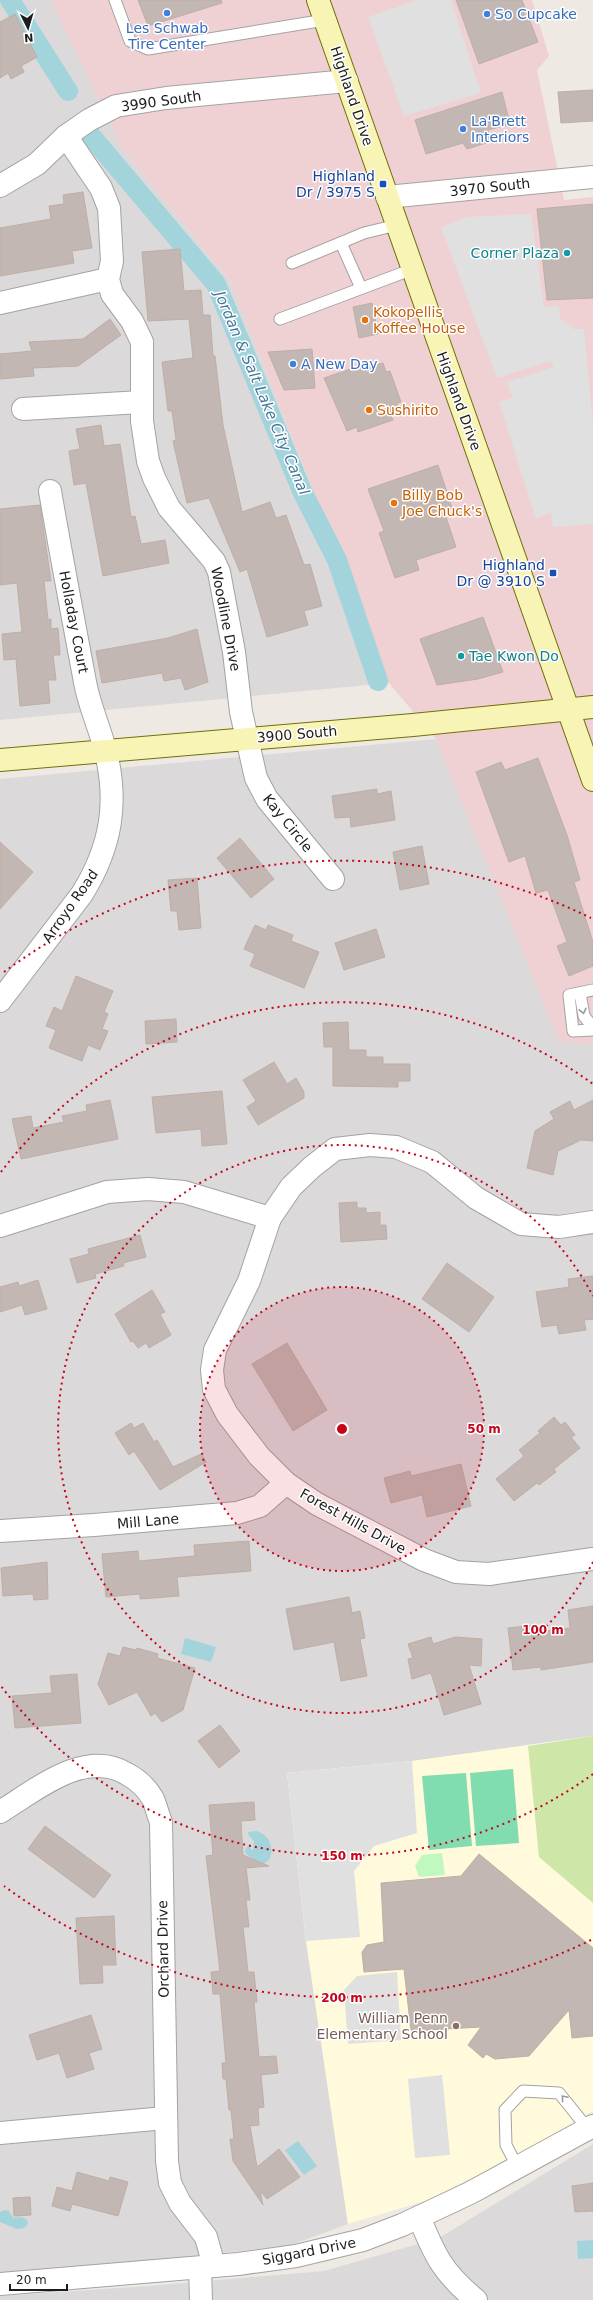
<svg xmlns="http://www.w3.org/2000/svg" width="593" height="2300" viewBox="0 0 593 2300" font-family="'DejaVu Sans',sans-serif">
<style>
.residential{fill:#dbd9da}
.commercial{fill:#efd1d4}
.education{fill:#fefadb}
.grass{fill:#cee7a9}
.park{fill:#c1f8bf}
.pitch{fill:#81dcaf}
.parking{fill:#e0e0e0}
.water{fill:#a3d4db}
.lines{fill:none;stroke-linecap:round;stroke-linejoin:round}
.canal{stroke:#a3d4db;stroke-width:20}
.building{fill:#c2b7b2;stroke:#bfaea5}
.service-casing{stroke:#a3a3a3;stroke-width:13}
.minor-casing{stroke:#a3a3a3;stroke-width:24}
.tertiary-casing{stroke:#a3a3a3;stroke-width:24}
.secondary-casing{stroke:#707007;stroke-width:24}
.service{stroke:#fff;stroke-width:11}
.minor{stroke:#fff;stroke-width:22}
.tertiary{stroke:#fff;stroke-width:22}
.secondary{stroke:#f8f4b6;stroke-width:22}
.oneway{stroke:#999}
.ring{fill:none;stroke:#c5041a;stroke-width:2;stroke-dasharray:2 4}
.shop-dot{fill:#3f7fe0;stroke:#fff;stroke-width:1.5}
.transit-dot{fill:#1a4fb4;stroke:#fff;stroke-width:1.5}
.culture-dot{fill:#0f9aa8;stroke:#fff;stroke-width:1.5}
.food-dot{fill:#e8710a;stroke:#fff;stroke-width:1.5}
.education-dot{fill:#8d6e63;stroke:#fff;stroke-width:1.5}
.labels{text-anchor:middle;stroke-width:3;stroke-linejoin:round;paint-order:stroke}
.shop-label{font-size:14px;fill:#366cbe;stroke:#fff;text-anchor:start}
.street-label{font-size:14px;fill:#1c1c1c;stroke:#fff}
.transit-label{font-size:14px;fill:#164399;stroke:#fff;text-anchor:end}
.culture-label{font-size:14px;fill:#0d838f;stroke:#fff;text-anchor:end}
.food-label{font-size:14px;fill:#c56008;stroke:#fff;text-anchor:start}
.education-label{font-size:14px;fill:#785e54;stroke:#fff;text-anchor:end}
.water-label{font-size:15px;font-style:italic;fill:#45799b;stroke:#fff}
.centre{fill:#c5041a;stroke:#fff;stroke-width:2}
.ring-label{font-size:12px;text-anchor:middle;font-weight:bold;fill:#c5041a;stroke:#fff;stroke-width:3;stroke-linejoin:round;paint-order:stroke}
</style>
<rect width="100%" height="100%" fill="#eee9e2"/>
<g class="residential">
<path d="M0,0H51L121,146L231,282L389,683L0,720Z"/>
<path d="M436,739L559,1041L593,1045V1736L412,1761L287,1773L306,1941L348,2224L288,2246L0,2276V779Z"/>
<path d="M593,2144V2300H0V2296L148,2286L324,2271L439,2238Z"/>
</g>
<path class="commercial" d="M51,0H532L549,56L537,70L564,200L593,197V1045L559,1041L436,739L389,683L231,282L121,146Z"/>
<path class="education" d="M593,1736V2111L520,2154L425,2201L348,2224L306,1941L287,1773L412,1761Z"/>
<path class="grass" d="M593,1736V1903L539,1857L528,1746Z"/>
<path class="park" d="M442,1853L445,1875L419,1877L415,1866L422,1855Z"/>
<g class="pitch">
<path d="M513,1769L519,1843L476,1846L470,1773Z"/>
<path d="M466,1773L472,1846L429,1850L422,1776Z"/>
</g>
<g class="parking">
<path d="M418,0H451L481,93L404,116L368,17Z"/>
<path d="M531,214L544,307L558,306L560,318L573,329H584L593,426V524L553,527L551,512L536,519L499,402L513,398L507,382L554,367L551,361L497,378L441,227L467,217Z"/>
<path d="M412,1761L417,1833L374,1846L354,1871L360,1937L306,1941L287,1773Z"/>
<path d="M397,1972L401,2040L348,2044L344,1990L357,1976Z"/>
<path d="M442,2075L450,2155L415,2158L408,2079Z"/>
</g>
<g class="water">
<path d="M185,1638L216,1647L211,1662L181,1654Z"/>
<path d="M257,1831C269,1836 274,1845 270,1858C262,1871 252,1858 245,1853L246,1848L249,1845L251,1850H253L254,1841L249,1836L248,1832Z"/>
<path d="M298,2141L317,2166L304,2175L285,2150Z"/>
<path d="M4,2210L9,2211L13,2218L22,2217L27,2220L28,2224L24,2228L17,2229L0,2222V2212Z"/>
<path d="M593,2240V2258L578,2259L577,2241Z"/>
</g>
<g class="lines">
<g class="canal">
<path d="M10,0L68,91"/>
<path d="M92,137L216,284L302,491L337,560L378,681"/>
</g>
</g>
<g class="building">
<path d="M138,0H221L222,3L148,26Z"/>
<path d="M456,0H522L538,42L479,64Z"/>
<path d="M15,14L37,57L21,66L24,72L11,79L8,73L0,78V22Z"/>
<path d="M593,90V121L561,123L558,92Z"/>
<path d="M502,92L510,124L488,130L489,142L467,149L463,143L426,154L415,120Z"/>
<path d="M83,192L92,248L72,251L74,263L0,276V228L51,219L49,206L64,204L63,195Z"/>
<path d="M593,204V298L547,300L537,209Z"/>
<path d="M180,249L184,291L201,290L203,315H210L213,356H215L223,425L242,512L270,502L276,518L286,515L304,565L310,564L322,606L304,611L308,625L267,637L247,569L240,572L209,498L187,503L173,441L176,440L172,411H168L162,362L193,358L189,319L148,321L142,252Z"/>
<path d="M372,303L378,334L359,338L353,307Z"/>
<path d="M110,319L121,335L78,366L33,368L34,376L0,379V354L32,351L29,342L83,339Z"/>
<path d="M312,349L315,388L284,390L268,352Z"/>
<path d="M371,362L373,366L383,363L386,372L390,371L401,402L397,403L400,412L391,416L393,420L358,432L357,427L347,431L324,378Z"/>
<path d="M101,425L104,446L120,444L131,517L135,516L141,544L165,540L169,563L103,576L86,483L74,485L69,451L80,449L76,429Z"/>
<path d="M438,465L452,508L444,511L456,547L416,560L419,570L395,578L379,533L384,531L368,489Z"/>
<path d="M40,505L51,581H44L48,620L51,619V629L58,628L60,655H53L56,680H48L50,703L20,706L16,659L4,660L2,634L22,632L17,583L0,585V509Z"/>
<path d="M483,617L503,672L478,679L437,685L420,639Z"/>
<path d="M197,629L208,682L185,690L181,678L164,681L162,673L102,683L96,651L168,638Z"/>
<path d="M538,758L567,835L580,880L574,882L593,942V966L569,976L557,946L567,942L548,890L536,893L525,856L509,862L476,772L501,762L505,770Z"/>
<path d="M377,789V794L391,791L395,820L351,827L350,817L335,818L332,796Z"/>
<path d="M240,838L274,879L251,898L217,858Z"/>
<path d="M0,842L33,872L0,909Z"/>
<path d="M422,846L429,884L400,890L393,852Z"/>
<path d="M197,878L201,928L179,930L177,911H171L168,880Z"/>
<path d="M255,925L266,930L268,925L293,935L291,941L319,952L304,988L250,966L255,954L244,949Z"/>
<path d="M376,929L385,957L344,970L335,943Z"/>
<path d="M76,976L113,991L104,1012L108,1014L102,1029L108,1031L100,1050L88,1045L82,1061L49,1048L56,1030L46,1026L54,1007L62,1011Z"/>
<path d="M176,1019L177,1042L146,1044L145,1021Z"/>
<path d="M348,1022L349,1050H366V1057H383V1064H410V1081H398V1087L333,1086V1047H324L323,1023Z"/>
<path d="M274,1062L287,1084L296,1078L304,1092V1098L258,1125L247,1107L256,1101L243,1080Z"/>
<path d="M222,1091L227,1144L202,1146L201,1129L156,1133L152,1097Z"/>
<path d="M110,1100L118,1139L21,1159L12,1119L31,1116L33,1128L64,1122L62,1116L87,1111L86,1105Z"/>
<path d="M593,1100V1141L581,1140L558,1151L553,1175L527,1168L535,1131L554,1119L550,1112L570,1101L574,1110Z"/>
<path d="M357,1202V1208H366V1213L380,1212V1225H386L387,1239L341,1242L339,1203Z"/>
<path d="M140,1235L146,1257L123,1263L124,1266L95,1274L96,1278L77,1283L70,1259L89,1254L88,1249Z"/>
<path d="M447,1263L494,1297L469,1332L422,1299Z"/>
<path d="M593,1276V1319L584,1320L586,1330L559,1334L557,1325L542,1327L536,1292L569,1287L568,1279Z"/>
<path d="M38,1280L47,1309L25,1315L22,1305L0,1312V1287L18,1282L19,1286Z"/>
<path d="M152,1290L165,1312L160,1314L171,1335L149,1348L146,1343L138,1348L133,1341L131,1342L115,1314Z"/>
<path d="M287,1343L327,1410L293,1431L252,1364Z"/>
<path d="M554,1417L561,1425L565,1422L575,1435L571,1437L580,1448L554,1469L556,1472L539,1485L537,1483L514,1501L496,1479L524,1456L519,1450L540,1433L538,1431Z"/>
<path d="M131,1423L134,1428L143,1423L154,1442L157,1440L173,1467L201,1454L206,1462L160,1490L134,1451L129,1455L115,1433Z"/>
<path d="M461,1464L471,1506L427,1517L422,1495L391,1503L384,1478L410,1471L411,1476Z"/>
<path d="M249,1541L251,1571L177,1577L179,1596L140,1599V1594L106,1597L102,1554L138,1551L139,1561L195,1556L194,1545Z"/>
<path d="M47,1562L48,1599L34,1600L33,1594L3,1596L1,1568Z"/>
<path d="M349,1597L352,1613L360,1611L365,1638L360,1639L367,1676L341,1681L334,1642L294,1650L286,1609Z"/>
<path d="M593,1606V1662L541,1670V1667L513,1670L508,1628L536,1625L537,1632L570,1628L568,1610Z"/>
<path d="M431,1637L433,1644L455,1637L482,1639L481,1666L469,1665L481,1704L444,1715L431,1673L412,1679L408,1659L413,1658L408,1644Z"/>
<path d="M123,1647L136,1650L137,1648L158,1654L157,1658L195,1668L183,1710L162,1722L155,1713L151,1716L137,1692L109,1705L98,1684L108,1653L120,1656Z"/>
<path d="M77,1674L81,1723L15,1728L12,1696L52,1693L50,1676Z"/>
<path d="M220,1725L240,1751L219,1768L198,1741Z"/>
<path d="M254,1802L255,1820L241,1821L243,1855L269,1866L246,1868L250,1900H246L249,1927H243L248,1972H254L257,2002H254L259,2057L276,2056L278,2073L261,2075L264,2107L258,2108L259,2125L250,2126L257,2167L279,2149L300,2177L267,2199L260,2191L263,2205L233,2161L230,2139H234L231,2110H229L226,2079H223L222,2063H226L220,1994H213L211,1972L220,1971L206,1856L213,1855L209,1805Z"/>
<path d="M45,1826L111,1875L94,1898L28,1849Z"/>
<path d="M479,1854L593,1948V2036L572,2038L569,2010L529,2056L495,2059L486,2054L483,2058L468,2045L481,2027L411,2031L404,1969L364,1972L362,1952L367,1945L384,1942L381,1883L461,1876Z"/>
<path d="M114,1916L116,1965H102L103,1983L80,1984L76,1918Z"/>
<path d="M91,2015L102,2049L89,2053L94,2069L67,2078L59,2053L37,2060L29,2035Z"/>
<path d="M77,2172L109,2181L110,2177L128,2182L118,2216L72,2204L70,2211L52,2206L57,2187L72,2191Z"/>
<path d="M593,2183V2211L575,2212L572,2186Z"/>
<path d="M30,2197L31,2215L14,2216L13,2198Z"/>
</g>
<g class="lines">
<defs>
<g id="service">
<path d="M115,0L130,41L148,49L325,20"/>
<path d="M341,243L361,288"/>
<path d="M292,263L364,233L397,225"/>
<path d="M280,319L413,269"/>
<path d="M593,990L569,995L573,1031L593,1030"/>
<path d="M580,993L584,1016L591,1025H593"/>
<path d="M518,2168L506,2145L505,2110L523,2091L559,2093L588,2129"/>
</g>
<g id="minor">
<path d="M66,136L101,188L109,208L112,261L108,279L112,294L132,321L142,342V421L148,461L154,478L169,508L214,561L219,572L234,652L241,712L256,778L267,799L333,879"/>
<path d="M0,186L37,164L66,136L89,120L116,106L166,98L347,81"/>
<path d="M387,197L593,177"/>
<path d="M0,303L108,279"/>
<path d="M23,409L141,402"/>
<path d="M0,1001L82,894C111,847 119,803 105,749C99,726 89,705 85,682C73,618 61,555 50,491"/>
<path d="M593,1222L559,1227L521,1224L476,1198L432,1162L396,1147L370,1145L335,1149L312,1167L291,1187L270,1218L249,1281L215,1350L212,1370L214,1389L227,1414L259,1456L286,1483L317,1504L424,1560L456,1572L489,1574L593,1559"/>
<path d="M0,1226L107,1192L148,1189L184,1192L270,1218"/>
<path d="M0,1531L94,1525L237,1513L260,1506L286,1483"/>
<path d="M0,1812C36,1790 85,1748 127,1774C138,1780 147,1788 153,1799C156,1806 158,1815 161,1822L167,2161L170,2183L180,2203L206,2237L214,2266"/>
<path d="M0,2133L165,2118"/>
<path d="M419,2217C435,2256 443,2273 476,2300"/>
<path d="M200,2268L201,2300"/>
</g>
<path id="tertiary" d="M0,2284L238,2264L296,2256L363,2240L402,2225L470,2193L593,2126"/>
<g id="secondary">
<path d="M318,0L593,780"/>
<path d="M0,760L413,725L593,707"/>
</g>
</defs>
<use href="#service" class="service-casing"/>
<use href="#minor" class="minor-casing"/>
<use href="#tertiary" class="tertiary-casing"/>
<use href="#secondary" class="secondary-casing"/>
<use href="#service" class="service"/>
<use href="#minor" class="minor"/>
<use href="#tertiary" class="tertiary"/>
<use href="#secondary" class="secondary"/>
</g>
<defs><path id="oneway-chevron" d="M-2-3.5L2.5 0L-2 3.5" fill="none" stroke-width="1.6" stroke-linecap="round" stroke-linejoin="round"/></defs>
<g class="oneway">
<use href="#oneway-chevron" transform="translate(583 1011) rotate(77)"/>
<use href="#oneway-chevron" transform="translate(564 2098) rotate(-130)"/>
</g>
<circle cx="342" cy="1429" r="142" fill="#c5041a" fill-opacity=".12"/>
<g class="ring">
<circle cx="342" cy="1429" r="142"/>
<path d="M593 1562A284 284 0 1 1 593 1296"/>
<path d="M593 1774A427 427 0 0 1 1 1686M1 1172A427 427 0 0 1 593 1084"/>
<path d="M591 1940A569 569 0 0 1 4 1886M4 972A569 569 0 0 1 591 918"/>
</g>
<g class="shop-dot">
<circle cx="167" cy="13" r="4"/>
<circle cx="487" cy="14" r="4"/>
<circle cx="463" cy="129" r="4"/>
<circle cx="293" cy="364" r="4"/>
</g>
<g class="transit-dot">
<rect x="379" y="180" width="8" height="8" rx="2"/>
<rect x="549" y="569" width="8" height="8" rx="2"/>
</g>
<g class="culture-dot">
<circle cx="567" cy="253" r="4"/>
<circle cx="461" cy="656" r="4"/>
</g>
<g class="food-dot">
<circle cx="365" cy="320" r="4"/>
<circle cx="369" cy="410" r="4"/>
<circle cx="394" cy="503" r="4"/>
</g>
<circle class="education-dot" cx="456" cy="2026" r="4"/>
<g class="labels">
<g class="shop-label">
<text x="495" y="19">So Cupcake</text>
<text x="167" y="33" text-anchor="middle">Les Schwab<tspan x="167" dy="16">Tire Center</tspan></text>
<text x="471" y="126">La'Brett<tspan x="471" dy="16">Interiors</tspan></text>
<text x="301" y="369">A New Day</text>
</g>
<g class="street-label">
<text transform="translate(352 96) rotate(71)" y="5">Highland Drive</text>
<text transform="translate(161 101) rotate(-8)" y="5">3990 South</text>
<text transform="translate(490 187) rotate(-6)" y="5">3970 South</text>
<text transform="translate(459 401) rotate(70)" y="5">Highland Drive</text>
<text transform="translate(226 619) rotate(79)" y="5">Woodline Drive</text>
<text transform="translate(74 622) rotate(79)" y="5">Holladay Court</text>
<text transform="translate(297 734) rotate(-5)" y="5">3900 South</text>
<text transform="translate(288 823) rotate(51)" y="5">Kay Circle</text>
<text transform="translate(70 906) rotate(-55)" y="5">Arroyo Road</text>
<text transform="translate(148 1521) rotate(-5)" y="5">Mill Lane</text>
<text transform="translate(353 1521) rotate(29)" y="5">Forest Hills Drive</text>
<text transform="translate(163 1949) rotate(-91)" y="5">Orchard Drive</text>
<text transform="translate(309 2251) rotate(-11)" y="5">Siggard Drive</text>
</g>
<g class="transit-label">
<text x="375" y="181">Highland<tspan x="375" dy="16">Dr / 3975 S</tspan></text>
<text x="545" y="570">Highland<tspan x="545" dy="16">Dr @ 3910 S</tspan></text>
</g>
<g class="culture-label">
<text x="559" y="258">Corner Plaza</text>
<text x="469" y="661" text-anchor="start">Tae Kwon Do</text>
</g>
<g class="food-label">
<text x="373" y="317">Kokopellis<tspan x="373" dy="16">Koffee House</tspan></text>
<text x="377" y="415">Sushirito</text>
<text x="402" y="500">Billy Bob<tspan x="402" dy="16">Joe Chuck's</tspan></text>
</g>
<g class="education-label">
<text x="448" y="2023">William Penn<tspan x="448" dy="16">Elementary School</tspan></text>
</g>
<g class="water-label">
<text transform="translate(262 393) rotate(67)" y="5">Jordan &amp; Salt Lake City Canal</text>
</g>
</g>
<circle cx="342" cy="1429" r="6" class="centre"/>
<g class="ring-label">
<text x="484" y="1433">50 m</text>
<text x="543" y="1634">100 m</text>
<text x="342" y="1860">150 m</text>
<text x="342" y="2002">200 m</text>
</g>
<g transform="translate(28 28) rotate(175)" stroke="#ffffff" stroke-width="3" paint-order="stroke">
<path d="M0-3L7 15L0 10L-7 15Z" fill="#1c1c1c"/>
<text y="-6" font-size="11" font-weight="bold" text-anchor="middle" fill="#1c1c1c">N</text>
</g>
<path d="M10 2284v6h57v-6" fill="none" stroke="#1c1c1c" stroke-width="2"/>
<text x="16" y="2284" font-size="12" fill="#1c1c1c" stroke="#ffffff" stroke-width="3" paint-order="stroke">20 m</text>
</svg>
